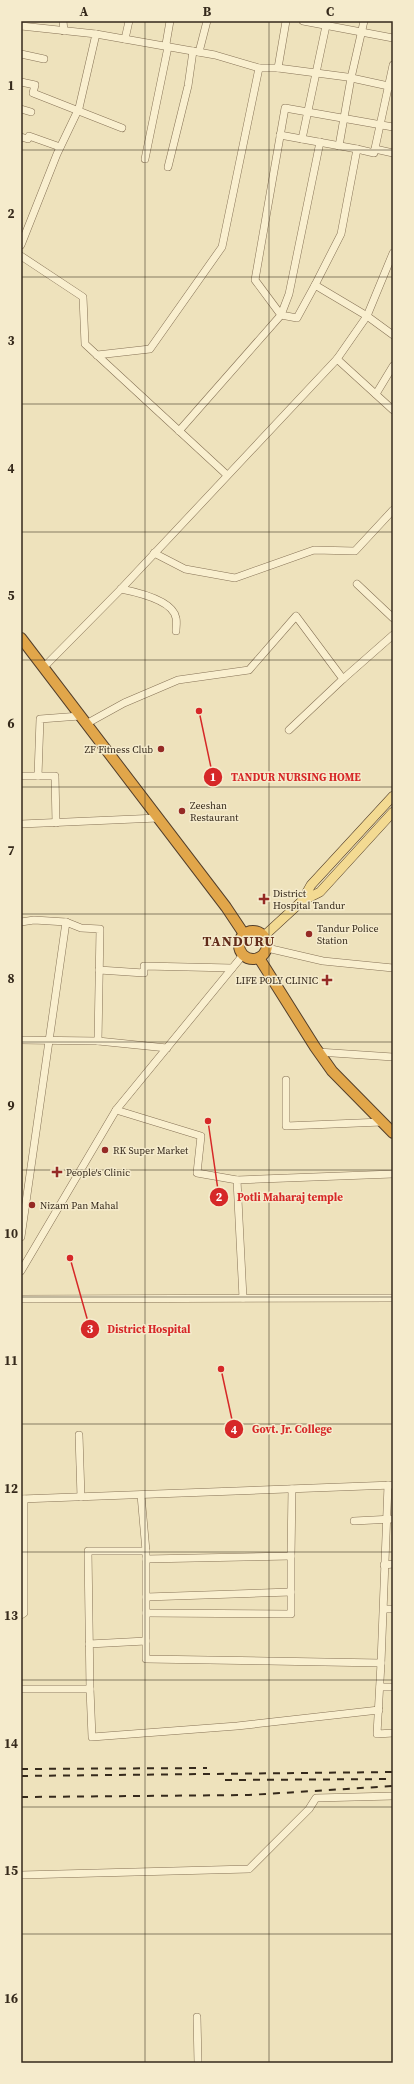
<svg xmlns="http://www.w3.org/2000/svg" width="414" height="2084" viewBox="0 0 414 2084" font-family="'Source Serif 4',serif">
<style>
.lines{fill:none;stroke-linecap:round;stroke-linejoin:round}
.minor-casing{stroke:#867256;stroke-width:8}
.major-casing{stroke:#533f2b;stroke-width:10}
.highway-casing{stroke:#533f2b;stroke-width:12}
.minor{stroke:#f9efcf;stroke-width:7}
.major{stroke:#f3da92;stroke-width:9}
.highway{stroke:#e1a64a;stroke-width:10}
.rail{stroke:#35291b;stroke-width:2;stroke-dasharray:7 7;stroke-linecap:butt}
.grid{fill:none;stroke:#35291b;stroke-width:1;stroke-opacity:0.55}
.poi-dot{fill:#952a25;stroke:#f5ebcc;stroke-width:1.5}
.labels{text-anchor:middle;stroke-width:3;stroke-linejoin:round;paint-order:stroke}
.poi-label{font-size:10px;fill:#35291b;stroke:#f5ebcc;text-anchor:start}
.district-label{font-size:14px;font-weight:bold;letter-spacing:1px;fill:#622c1a;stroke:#f5ebcc}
.leader{fill:none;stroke:#d62828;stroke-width:1.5}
.callout-dot{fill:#d62828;stroke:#f5ebcc;stroke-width:1.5}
.mark-label{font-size:12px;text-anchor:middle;font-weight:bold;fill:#fff}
.callout-label{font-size:11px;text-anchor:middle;font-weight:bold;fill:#d62828;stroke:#f5ebcc;stroke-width:3;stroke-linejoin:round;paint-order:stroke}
.neatline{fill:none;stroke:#35291b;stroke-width:1.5}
.grid-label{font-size:13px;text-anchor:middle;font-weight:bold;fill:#35291b}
</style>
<rect width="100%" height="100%" fill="#eee2bc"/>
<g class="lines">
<defs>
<g id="minor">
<path d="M63,21L64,31"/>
<path d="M303,21L393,38"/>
<path d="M21,26L96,34L79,108L57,154L21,245"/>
<path d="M96,34L215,55L259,68H278L347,77L393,87"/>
<path d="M125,39L129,21"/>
<path d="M199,52L207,21"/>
<path d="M21,54L44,59"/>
<path d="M278,68L286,21"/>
<path d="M21,82L35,85L33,93L122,128"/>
<path d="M21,109L31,112"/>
<path d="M280,135L357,149"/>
<path d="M21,137L28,139L29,136L60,147"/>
<path d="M302,139L327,21"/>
<path d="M320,142L289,294L281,315L297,318L315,285L367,316L393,335"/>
<path d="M339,146L351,78L364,21"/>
<path d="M375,149L393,153"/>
<path d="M145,159L168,47L166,44L170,21"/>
<path d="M168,167L188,86L193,51"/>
<path d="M21,256L83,297L85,344L227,475"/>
<path d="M315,285L341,234L357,149L374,153L393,65"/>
<path d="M97,355L150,349L222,247L259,68"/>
<path d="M337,359L367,316L393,253"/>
<path d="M376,394L393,366"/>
<path d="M179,431L281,315L255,280L285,108L393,127"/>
<path d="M154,553L185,569L235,578L314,550L355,551L393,510"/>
<path d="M357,584L393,618"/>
<path d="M121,589C136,592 173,600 176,618C177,622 176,627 176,631"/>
<path d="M44,667L121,589L337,359L393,410"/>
<path d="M343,679L393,635"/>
<path d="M86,724L124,703L178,680L249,670L296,616L343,679L289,730"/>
<path d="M21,776H55L56,823"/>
<path d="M38,776L40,719L80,716"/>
<path d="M21,824L158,818"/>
<path d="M21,922L34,920L66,922"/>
<path d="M267,948L323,961L393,968"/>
<path d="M99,970L144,973V966L232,968"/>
<path d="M21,1040L98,1041L167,1048"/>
<path d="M318,1052L393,1057"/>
<path d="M286,1080V1126L382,1122"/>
<path d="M116,1110L201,1136L197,1173L237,1180"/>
<path d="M21,1237L66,922L81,928L100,929L98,1041"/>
<path d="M21,1271L116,1110L243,955"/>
<path d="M243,1298L237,1180L393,1174"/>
<path d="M21,1299L393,1298"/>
<path d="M79,1435L81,1497"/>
<path d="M21,1499L393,1485"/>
<path d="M354,1521L393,1519"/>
<path d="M146,1551V1659L381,1663L388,1485"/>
<path d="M146,1559L291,1556L292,1489"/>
<path d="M384,1565L393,1564"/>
<path d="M146,1597L291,1592"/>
<path d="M384,1609H393"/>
<path d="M146,1613L291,1614V1556"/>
<path d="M21,1615L24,1613V1499"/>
<path d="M89,1644L146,1641"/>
<path d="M381,1663L377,1734L393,1733"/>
<path d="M380,1687H393"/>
<path d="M21,1689H90L92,1737L237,1726L379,1710"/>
<path d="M90,1689L88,1551H146L141,1495"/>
<path d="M21,1875L249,1869L309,1809L316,1798L393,1796"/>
<path d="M197,2017L198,2063"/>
</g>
<g id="major">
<path d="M302,901L311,885L393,796"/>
<path d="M264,936L302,901L320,892L393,812"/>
</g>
<g id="highway">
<path d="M21,638L226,907L244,934"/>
<circle cx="253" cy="945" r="14"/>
<path d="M259,958L315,1047L332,1071L393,1133"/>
</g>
</defs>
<use href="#minor" class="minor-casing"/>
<use href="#major" class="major-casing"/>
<use href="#highway" class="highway-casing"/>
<use href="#minor" class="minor"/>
<use href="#major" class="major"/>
<use href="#highway" class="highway"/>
<g class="rail">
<path d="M21,1769L207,1768"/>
<path d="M21,1776L393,1772"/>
<path d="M225,1780L393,1779"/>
<path d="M21,1797L249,1795L393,1786"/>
</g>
</g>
<path class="grid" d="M145,21V2063M269,21V2063M21,150H393M21,277H393M21,404H393M21,532H393M21,660H393M21,787H393M21,914H393M21,1042H393M21,1170H393M21,1297H393M21,1424H393M21,1552H393M21,1680H393M21,1807H393M21,1934H393"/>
<g class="poi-dot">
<circle cx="161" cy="749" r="4"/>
<circle cx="182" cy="811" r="4"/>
<path d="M262 893h4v4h4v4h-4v4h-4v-4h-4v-4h4z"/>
<circle cx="309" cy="934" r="4"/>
<path d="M325 974h4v4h4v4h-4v4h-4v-4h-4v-4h4z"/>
<circle cx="105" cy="1150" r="4"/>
<path d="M55 1166h4v4h4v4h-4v4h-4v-4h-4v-4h4z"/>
<circle cx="32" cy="1205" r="4"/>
</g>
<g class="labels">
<g class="poi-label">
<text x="153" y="753" text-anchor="end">ZF Fitness Club</text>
<text x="190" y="809">Zeeshan<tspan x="190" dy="12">Restaurant</tspan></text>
<text x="273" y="897">District<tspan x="273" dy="12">Hospital Tandur</tspan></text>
<text x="317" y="932">Tandur Police<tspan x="317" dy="12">Station</tspan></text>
<text x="318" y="984" text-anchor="end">LIFE POLY CLINIC</text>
<text x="113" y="1154">RK Super Market</text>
<text x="66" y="1176">People's Clinic</text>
<text x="40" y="1209">Nizam Pan Mahal</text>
</g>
<g class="district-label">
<text x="239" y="946">TANDURU</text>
</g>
</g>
<path class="leader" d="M199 711L213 777M208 1121L219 1197M70 1258L90 1329M221 1369L234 1429"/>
<g class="callout-dot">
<circle cx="199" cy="711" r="4"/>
<circle cx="208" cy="1121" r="4"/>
<circle cx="70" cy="1258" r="4"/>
<circle cx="221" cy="1369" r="4"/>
<circle cx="213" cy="777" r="10"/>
<circle cx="219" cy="1197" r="10"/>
<circle cx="90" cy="1329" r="10"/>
<circle cx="234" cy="1429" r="10"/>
</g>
<g class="mark-label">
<text x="213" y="781">1</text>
<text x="219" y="1201">2</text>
<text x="90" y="1333">3</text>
<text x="234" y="1434">4</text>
</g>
<g class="callout-label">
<text x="296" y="781">TANDUR NURSING HOME</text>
<text x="290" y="1201">Potli Maharaj temple</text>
<text x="149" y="1333">District Hospital</text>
<text x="292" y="1433">Govt. Jr. College</text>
</g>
<rect width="414" height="2084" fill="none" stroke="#f5ebcc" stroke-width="44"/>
<rect x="22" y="22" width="370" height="2040" class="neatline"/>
<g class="grid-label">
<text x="84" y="16">A</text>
<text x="207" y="16">B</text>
<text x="330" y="16">C</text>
<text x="11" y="90">1</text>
<text x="11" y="218">2</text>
<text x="11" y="345">3</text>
<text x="11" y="473">4</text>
<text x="11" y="600">5</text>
<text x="11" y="728">6</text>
<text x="11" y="855">7</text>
<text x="11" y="983">8</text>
<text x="11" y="1110">9</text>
<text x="11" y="1238">10</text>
<text x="11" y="1365">11</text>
<text x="11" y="1493">12</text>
<text x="11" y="1620">13</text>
<text x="11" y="1748">14</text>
<text x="11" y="1875">15</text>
<text x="11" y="2003">16</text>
</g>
</svg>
